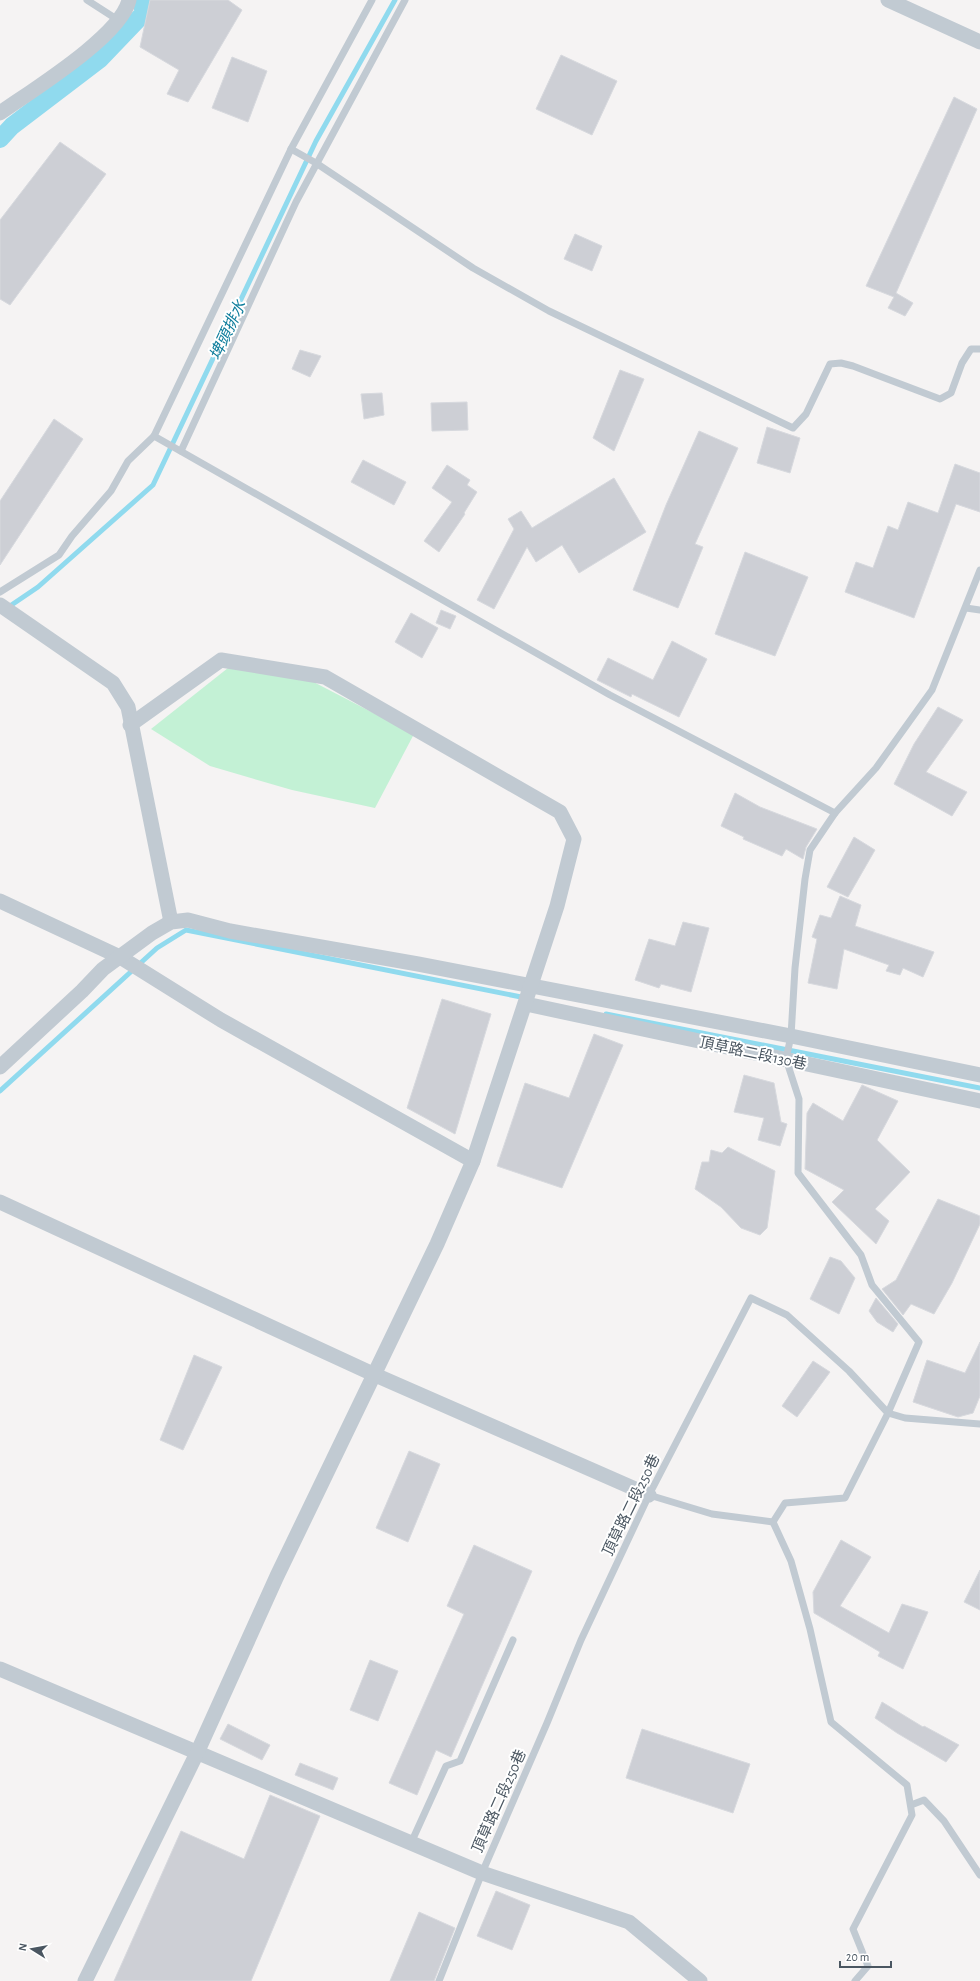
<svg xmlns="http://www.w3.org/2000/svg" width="980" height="1981" viewBox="0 0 980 1981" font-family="'Alegreya Sans','Noto Sans TC',sans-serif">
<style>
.green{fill:#c3f1d5}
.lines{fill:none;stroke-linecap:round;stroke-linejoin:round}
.stream{stroke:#90daee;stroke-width:5}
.canal{stroke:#90daee;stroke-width:18}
.building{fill:#cdcfd5;stroke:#d7d9de}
.lane{stroke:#c1cad2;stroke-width:7}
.street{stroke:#c1cad2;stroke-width:15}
.labels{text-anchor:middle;stroke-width:4;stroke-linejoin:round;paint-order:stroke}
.street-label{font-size:15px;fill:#4a5661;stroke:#fff}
.water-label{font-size:16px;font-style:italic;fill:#0c7c9b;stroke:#fff}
</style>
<rect width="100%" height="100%" fill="#f5f3f3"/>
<path class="green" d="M233,664L302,676L414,734L375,808L292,790L210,766L151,729Z"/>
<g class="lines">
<g class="stream">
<path d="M7,608L38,587L153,485L316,141L395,0"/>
<path d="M606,1014L980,1088"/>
<path d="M0,1091L157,948L186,930L526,998"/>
</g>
<path class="canal" d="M0,139L12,126L100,59L144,13L141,0"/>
</g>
<g class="building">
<path d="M150,0H228L242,10L188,102L167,94L179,70L140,47Z"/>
<path d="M561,55L617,81L592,135L536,109Z"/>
<path d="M232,57L267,71L248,122L212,108Z"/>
<path d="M954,97L977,109L896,293L913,303L905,316L888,308L894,297L866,286Z"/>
<path d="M60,142L106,174L10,305L0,299V220Z"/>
<path d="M575,234L602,246L592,271L564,259Z"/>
<path d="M300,350L321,356L310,377L292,369Z"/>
<path d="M620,370L644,379L614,451L593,438Z"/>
<path d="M382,393L384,415L364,419L361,394Z"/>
<path d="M467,402L468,430L432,431L431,403Z"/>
<path d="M54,419L83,439L0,565V501Z"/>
<path d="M767,427L800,438L790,473L757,463Z"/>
<path d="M699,431L738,448L695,544L703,547L678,608L633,590L666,505Z"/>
<path d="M363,460L406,482L394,505L351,482Z"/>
<path d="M955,464L980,473V512L956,504L914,618L845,592L856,562L873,568L888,526L898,530L908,502L938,513Z"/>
<path d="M447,465L470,480L467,485L477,492L464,513L465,514L439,552L424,541L452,502L432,488Z"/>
<path d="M614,478L646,532L579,573L562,545L536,562L527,547L494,609L477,600L514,529L508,519L521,511L532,528Z"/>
<path d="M745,552L808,577L775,656L715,634Z"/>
<path d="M441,610L456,616L450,629L436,623Z"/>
<path d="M411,613L438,628L422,658L395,642Z"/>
<path d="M672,641L707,659L679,717L632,694L631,697L597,680L608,658L653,680Z"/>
<path d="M938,707L963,720L926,772L967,792L952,816L894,784L914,744Z"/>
<path d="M735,793L760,807L817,829L806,847L803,859L786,849L782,856L743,839L744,837L721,826Z"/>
<path d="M854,837L875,850L848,897L827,887Z"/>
<path d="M840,896L861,905L855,926L934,952L923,977L903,968L900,975L886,971L889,965L844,949L837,989L808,983L817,939L812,937L820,915L831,918Z"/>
<path d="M683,922L709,928L691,992L661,984L659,988L635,980L649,939L675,946Z"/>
<path d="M442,999L491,1014L455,1134L407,1108Z"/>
<path d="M594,1034L623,1045L562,1188L497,1166L525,1083L569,1098Z"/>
<path d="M744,1075L774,1083L781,1122L787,1124L780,1146L758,1140L764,1118L734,1112Z"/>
<path d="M862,1085L898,1101L877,1140L910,1172L875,1209L889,1221L876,1244L832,1202L844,1190L805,1169L807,1113L813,1103L843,1121Z"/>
<path d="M728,1147L775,1171L767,1228L760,1235L741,1228L721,1207L695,1189L702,1162H709L711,1150L722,1153Z"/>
<path d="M938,1199L980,1216V1224L952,1283L934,1314L911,1304L903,1315L882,1289L896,1280Z"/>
<path d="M830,1257L841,1261L855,1278L839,1314L810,1299Z"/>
<path d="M876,1298L898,1324L893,1332L877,1322L869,1311Z"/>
<path d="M980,1342V1396L973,1413L958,1417L913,1402L927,1360L965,1373Z"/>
<path d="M194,1355L222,1367L183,1450L160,1440Z"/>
<path d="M813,1361L830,1372L797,1417L782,1406Z"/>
<path d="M409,1451L440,1464L408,1542L376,1528Z"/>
<path d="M841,1540L871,1557L840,1606L889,1633L902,1604L928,1612L903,1669L878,1656L880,1652L814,1613L813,1592Z"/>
<path d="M474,1545L532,1571L451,1757L436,1750L417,1795L389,1783L464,1614L447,1606Z"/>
<path d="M980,1570V1610L964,1602Z"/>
<path d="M370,1660L398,1671L378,1721L350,1710Z"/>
<path d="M882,1702L923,1727L924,1726L959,1745L946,1762L897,1733L875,1718Z"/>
<path d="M228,1724L270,1745L262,1760L220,1739Z"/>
<path d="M642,1729L750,1764L733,1813L626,1778Z"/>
<path d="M300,1763L338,1778L333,1790L295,1775Z"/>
<path d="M270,1795L320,1816L251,1981H114L181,1831L244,1859Z"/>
<path d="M496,1891L530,1905L512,1950L477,1936Z"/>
<path d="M419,1912L455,1928L434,1981H390Z"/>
</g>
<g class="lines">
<g class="lane">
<path d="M87,0L118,20"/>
<path d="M291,149L316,163L473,268L549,311L793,428L806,414L830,364L841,363L853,366L940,399L951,393L962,363L971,349H980"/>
<path d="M154,436L610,695L835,813"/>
<path d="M181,451L296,202L405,0"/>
<path d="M0,592L59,555L72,536L111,491L128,461L154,436L291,149L372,0"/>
<path d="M966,608L980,610"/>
<path d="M649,1495L712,1514L773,1522"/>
<path d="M911,1805L924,1800L944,1821L980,1875"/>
<path d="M411,1843L446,1766L460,1761L513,1640"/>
<path d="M439,1981L482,1873L547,1723L581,1640L649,1495L751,1298L787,1315L849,1371L888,1413L905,1418L980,1424"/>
<path d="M855,1981L868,1966L853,1929L912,1815L907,1785L831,1722L810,1629L791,1561L773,1522L785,1503L845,1498L888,1413L919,1342L872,1285L861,1255L798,1173L799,1099L786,1059L791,1036L795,968L805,879L810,850L835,813L876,768L932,690L980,570"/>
</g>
<g class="street">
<path d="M888,0L980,42"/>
<path d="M0,113C31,91 121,36 129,0"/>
<path d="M0,605L113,683L128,707L171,922"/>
<path d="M0,901L120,957L221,1020L473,1161"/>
<path d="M526,1004L980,1101"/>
<path d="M0,1067L82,991L103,969L152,933L171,922L188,920L230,931L418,964L791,1036L980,1075"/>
<path d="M0,1202L373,1374L649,1495"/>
<path d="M0,1669L482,1873L629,1922L700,1981"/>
<path d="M85,1981L197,1753L277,1576L437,1244L473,1161L557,906L574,839L560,812L325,677L221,660L130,725"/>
</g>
</g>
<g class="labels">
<g class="street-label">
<text transform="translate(753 1053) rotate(12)" y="5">頂草路二段130巷</text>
<text transform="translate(631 1505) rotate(-64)" y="5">頂草路二段250巷</text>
<text transform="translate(499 1801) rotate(-66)" y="5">頂草路二段250巷</text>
</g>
<g class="water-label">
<text transform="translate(227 330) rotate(-65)" y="6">埤頭排水</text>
</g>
</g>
<g transform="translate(32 1949) rotate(281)" stroke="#ffffff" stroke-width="3" paint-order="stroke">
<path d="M0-3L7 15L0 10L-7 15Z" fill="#4a5661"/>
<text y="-6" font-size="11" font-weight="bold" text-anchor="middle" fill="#4a5661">N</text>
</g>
<path d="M840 1961v6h51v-6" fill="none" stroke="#4a5661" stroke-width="2"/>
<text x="846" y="1961" font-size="12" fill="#4a5661" stroke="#ffffff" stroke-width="3" paint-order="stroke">20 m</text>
</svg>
